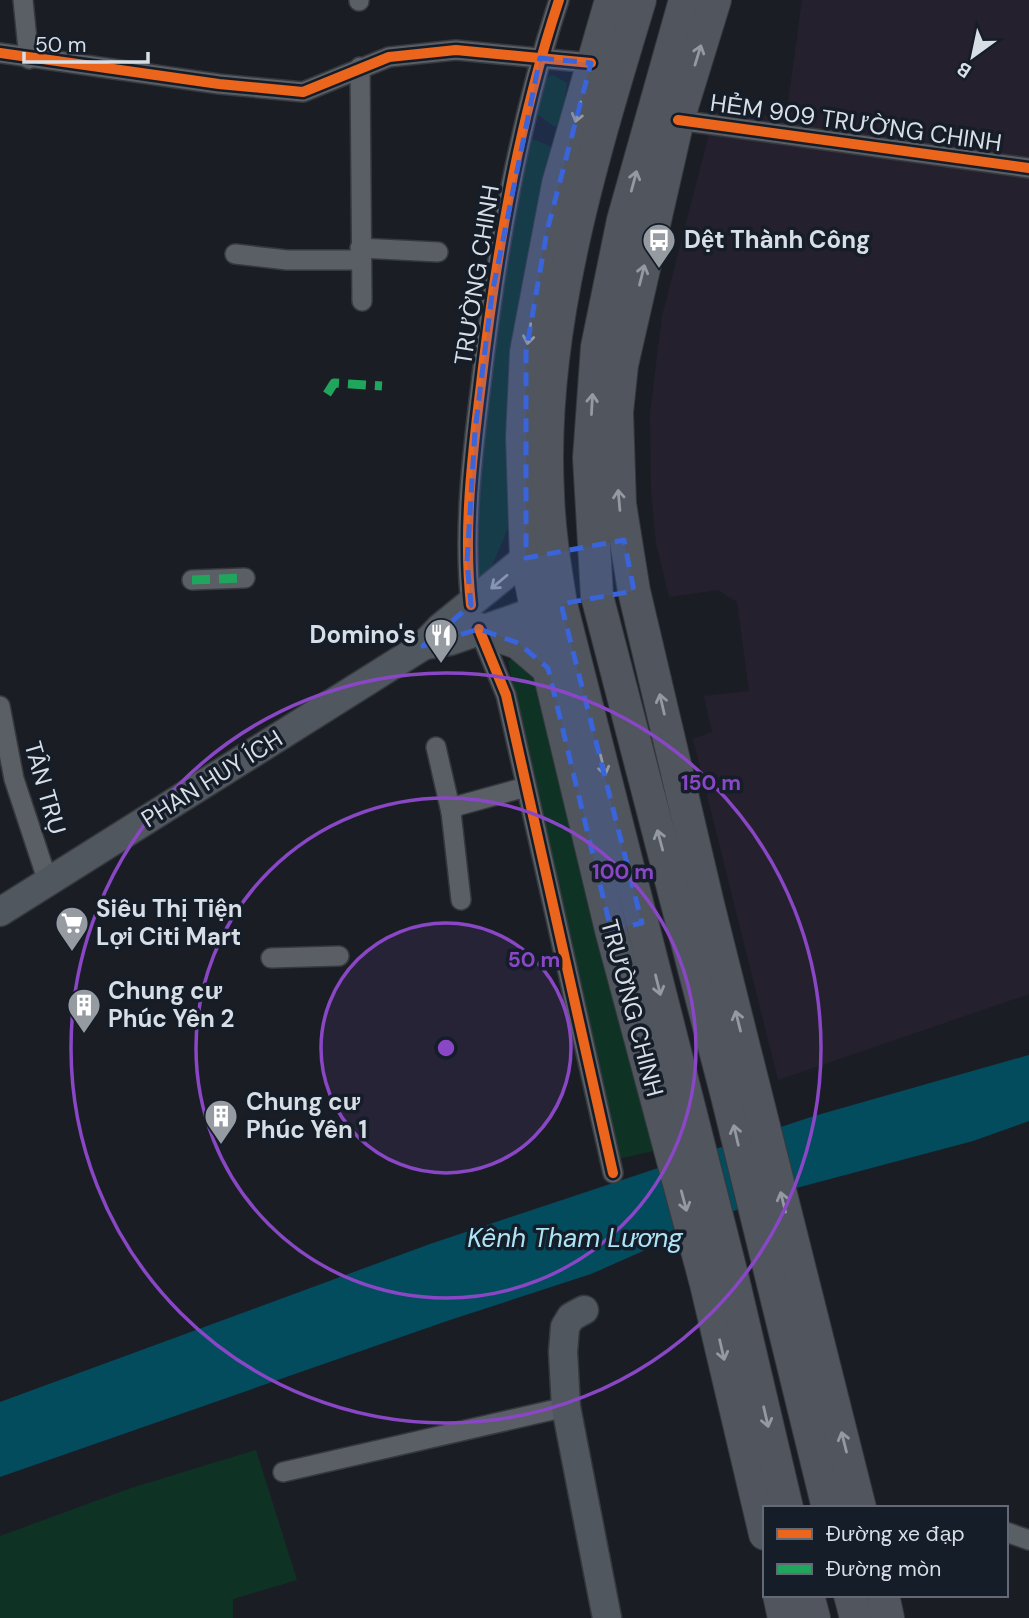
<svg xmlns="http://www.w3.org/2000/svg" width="1029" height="1618" viewBox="0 0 1029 1618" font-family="'DM Sans',sans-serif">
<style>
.industrial{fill:#25202e}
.green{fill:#0e3325}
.water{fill:#034c5e}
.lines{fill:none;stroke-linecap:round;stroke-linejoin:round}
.street-casing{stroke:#35393e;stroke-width:22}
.secondary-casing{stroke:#35393e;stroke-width:31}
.primary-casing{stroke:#35393e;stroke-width:34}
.street{stroke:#5a5e65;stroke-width:19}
.secondary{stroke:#51575f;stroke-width:28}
.primary{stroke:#50555e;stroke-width:32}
.quiet{stroke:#20a55d;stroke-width:9;stroke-dasharray:18 9;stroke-linecap:butt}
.cycleway-casing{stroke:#151d29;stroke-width:15}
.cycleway{stroke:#eb651d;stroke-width:10}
.oneway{stroke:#949aa2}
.oneway2{stroke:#9ba1a9}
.marked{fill:#3964da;fill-opacity:0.2;stroke:#3964da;stroke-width:5;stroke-dasharray:14 9;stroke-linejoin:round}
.ring{fill:none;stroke:#8947c5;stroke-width:3.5}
.labels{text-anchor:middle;stroke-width:7;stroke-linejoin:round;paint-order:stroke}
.street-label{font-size:24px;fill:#d8dee6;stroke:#151d29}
.poi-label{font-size:24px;font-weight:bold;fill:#d8dee6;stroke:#151d29;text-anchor:start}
.water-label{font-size:26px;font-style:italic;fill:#ade5f7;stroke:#151d29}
.centre{fill:#8947c5;stroke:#151d29;stroke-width:3.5}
.ring-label{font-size:21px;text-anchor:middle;font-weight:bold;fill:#8947c5;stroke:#151d29;stroke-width:7;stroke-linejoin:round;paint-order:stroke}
</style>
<rect width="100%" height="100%" fill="#1a1e24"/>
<path class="industrial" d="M802,0H1029V994L778,1080L693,739L712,732L704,696L749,691L737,602L718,590L669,597L656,543L651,491L650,413L662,316L715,111L786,117Z"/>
<g class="green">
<path d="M553,75L567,83L562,123L555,127L537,114L543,79Z"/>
<path d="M533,139L552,147L555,161L509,526L487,577L473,587L474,548L497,326L525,146Z"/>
<path d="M519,655L542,672L653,1151L618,1159L508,661Z"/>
<path d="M256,1450L297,1580L233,1599V1618H0V1536L131,1488Z"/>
</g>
<path class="water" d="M1029,1055V1121L973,1141L770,1195L591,1274L447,1321L0,1477V1402L430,1244L814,1116Z"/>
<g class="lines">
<defs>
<g id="street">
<path d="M23,0L29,59"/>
<path d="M359,0V1"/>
<path d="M0,53L219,84L303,92L389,57L456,50L591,63"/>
<path d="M360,67L362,301"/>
<path d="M678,120L1029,168"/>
<path d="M360,248L438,252"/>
<path d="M235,254L287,260H360"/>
<path d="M192,580L245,578"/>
<path d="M471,605C463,532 472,457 481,384C496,255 518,124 559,0"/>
<path d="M479,629L506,695L613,1173"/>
<path d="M0,706L14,779L48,882"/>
<path d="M436,747L451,812"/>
<path d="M461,900L451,812L457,806L526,787"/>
<path d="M271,958L339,956"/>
<path d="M283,1472L566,1407"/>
<path d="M1006,1532L1029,1540"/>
</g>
<g id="secondary">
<path d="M426,645L450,641L536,611"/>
<path d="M0,912L423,646L441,627L526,558"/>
<path d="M584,1310L571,1317L565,1327L563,1352L566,1407L607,1618"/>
</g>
<g id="primary">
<path d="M611,0L558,184L526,352L522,437L526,558L548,668L611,930L706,1284L765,1534"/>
<path d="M640,0C593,156 539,328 548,493C549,530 555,567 561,604L733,1279L787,1508"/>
<path d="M685,0L623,220L597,347L589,458L597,596L727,1096L828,1508"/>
<path d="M715,0L678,120L622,365L617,412L620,504L634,591L709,908L860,1508"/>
<path d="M479,629L518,643L552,672"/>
<path d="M779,1595L784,1618"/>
<path d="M808,1595L814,1618"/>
<path d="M850,1595L856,1618"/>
<path d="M883,1595L888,1618"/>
</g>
</defs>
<use href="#street" class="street-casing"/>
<use href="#secondary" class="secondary-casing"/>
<use href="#primary" class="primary-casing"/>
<use href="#street" class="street"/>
<use href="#secondary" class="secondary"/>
<use href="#primary" class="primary"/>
<g class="quiet">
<path d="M327,394L334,383L382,386"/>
<path d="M192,580L245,578"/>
</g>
<defs>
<g id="cycleway">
<path d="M0,53L219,84L303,92L389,57L456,50L591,63"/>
<path d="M678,120L1029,168"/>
<path d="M471,605C463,532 472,457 481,384C496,255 518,124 559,0"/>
<path d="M479,629L506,695L613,1173"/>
</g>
</defs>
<use href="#cycleway" class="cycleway-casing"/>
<use href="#cycleway" class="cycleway"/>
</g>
<defs><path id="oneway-shaft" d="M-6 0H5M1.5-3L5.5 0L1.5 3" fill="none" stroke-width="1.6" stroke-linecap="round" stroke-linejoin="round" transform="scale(1.75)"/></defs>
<g class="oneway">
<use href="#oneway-shaft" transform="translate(698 55) rotate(-73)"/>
<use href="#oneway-shaft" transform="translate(578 112) rotate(105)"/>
<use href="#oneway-shaft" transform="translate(634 181) rotate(-75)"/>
<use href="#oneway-shaft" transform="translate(642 275) rotate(-76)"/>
<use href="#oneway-shaft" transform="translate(529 334) rotate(99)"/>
<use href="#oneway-shaft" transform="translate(592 404) rotate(-87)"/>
<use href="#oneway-shaft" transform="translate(619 500) rotate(-95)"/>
<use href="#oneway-shaft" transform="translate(662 704) rotate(-103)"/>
<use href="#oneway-shaft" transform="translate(603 765) rotate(76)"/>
<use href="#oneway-shaft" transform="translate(660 840) rotate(-105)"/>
<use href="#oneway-shaft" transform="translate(658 985) rotate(76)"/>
<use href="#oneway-shaft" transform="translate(738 1021) rotate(-104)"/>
<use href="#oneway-shaft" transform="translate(736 1135) rotate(-103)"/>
<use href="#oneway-shaft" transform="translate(684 1201) rotate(75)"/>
<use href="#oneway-shaft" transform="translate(783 1202) rotate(-104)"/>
<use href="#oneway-shaft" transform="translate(722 1350) rotate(77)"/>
<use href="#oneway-shaft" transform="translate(766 1417) rotate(77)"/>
<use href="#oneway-shaft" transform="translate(844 1442) rotate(-104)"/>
</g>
<use class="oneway2" href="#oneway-shaft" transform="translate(499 582) rotate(140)"/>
<path class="marked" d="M540,58L591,63L547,231L526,352V558L624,540L634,591L561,604L642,923L611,930L548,668L518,643L479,629L423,646L471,605L467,562L475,431L492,294Z"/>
<circle cx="446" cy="1048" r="125" fill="#8947c5" fill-opacity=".12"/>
<g class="ring">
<circle cx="446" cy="1048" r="125"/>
<circle cx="446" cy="1048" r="250"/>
<circle cx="446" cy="1048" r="375"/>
</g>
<defs>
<symbol id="bus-pin" viewBox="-11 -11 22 30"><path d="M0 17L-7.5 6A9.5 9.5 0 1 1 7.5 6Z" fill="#969ba2" stroke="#151d29"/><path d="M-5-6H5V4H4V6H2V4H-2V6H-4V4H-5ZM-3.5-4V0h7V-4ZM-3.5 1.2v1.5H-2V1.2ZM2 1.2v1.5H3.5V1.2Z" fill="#fff"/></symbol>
<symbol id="restaurant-pin" viewBox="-11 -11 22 30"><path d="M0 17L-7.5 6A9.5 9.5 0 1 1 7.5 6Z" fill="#969ba2" stroke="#151d29"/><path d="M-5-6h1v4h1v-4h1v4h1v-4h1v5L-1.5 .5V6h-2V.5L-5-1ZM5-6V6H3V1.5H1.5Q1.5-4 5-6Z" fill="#fff"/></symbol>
<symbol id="supermarket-pin" viewBox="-11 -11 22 30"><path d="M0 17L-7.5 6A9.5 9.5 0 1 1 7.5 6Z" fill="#969ba2" stroke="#151d29"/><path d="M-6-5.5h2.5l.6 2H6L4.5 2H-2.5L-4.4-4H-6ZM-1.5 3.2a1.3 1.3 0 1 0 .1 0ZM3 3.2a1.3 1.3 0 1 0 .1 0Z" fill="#fff"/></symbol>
<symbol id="building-pin" viewBox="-11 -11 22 30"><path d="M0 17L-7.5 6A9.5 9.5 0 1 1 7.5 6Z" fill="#969ba2" stroke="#151d29"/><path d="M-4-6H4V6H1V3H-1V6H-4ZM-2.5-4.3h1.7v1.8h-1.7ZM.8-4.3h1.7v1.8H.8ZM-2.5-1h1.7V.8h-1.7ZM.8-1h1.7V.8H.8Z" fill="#fff"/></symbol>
</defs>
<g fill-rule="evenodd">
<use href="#bus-pin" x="640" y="221" width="38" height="52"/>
<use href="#restaurant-pin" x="422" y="616" width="38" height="52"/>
<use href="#supermarket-pin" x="53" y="904" width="38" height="52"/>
<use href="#building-pin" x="65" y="986" width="38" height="52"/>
<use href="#building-pin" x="202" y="1097" width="38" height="52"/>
</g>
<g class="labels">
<g class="street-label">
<text transform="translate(856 123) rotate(8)" y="8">HẺM 909 TRƯỜNG CHINH</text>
<text transform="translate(477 275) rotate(-81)" y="8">TRƯỜNG CHINH</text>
<text transform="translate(212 779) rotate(-32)" y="8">PHAN HUY ÍCH</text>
<text transform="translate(45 788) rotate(74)" y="8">TÂN TRỤ</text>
<text transform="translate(632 1008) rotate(75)" y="8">TRƯỜNG CHINH</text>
</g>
<g class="poi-label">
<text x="684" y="248">Dệt Thành Công</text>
<text x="416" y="643" text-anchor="end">Domino's</text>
<text x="96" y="917">Siêu Thị Tiện<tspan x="96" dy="28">Lợi Citi Mart</tspan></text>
<text x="108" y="999">Chung cư<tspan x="108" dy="28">Phúc Yên 2</tspan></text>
<text x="246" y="1110">Chung cư<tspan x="246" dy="28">Phúc Yên 1</tspan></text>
</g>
<g class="water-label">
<text x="575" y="1247">Kênh Tham Lương</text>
</g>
</g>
<circle cx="446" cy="1048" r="10" class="centre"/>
<g class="ring-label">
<text x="711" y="790">150 m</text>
<text x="623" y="879">100 m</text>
<text x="534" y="967">50 m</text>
</g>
<rect x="763" y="1506" width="245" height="91" fill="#151d29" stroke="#636a75" stroke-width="2"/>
<rect x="777" y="1529" width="35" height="10" fill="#eb651d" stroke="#636a75" stroke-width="2"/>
<text x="826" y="1541" font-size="21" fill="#d8dee6">Đường xe đạp</text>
<rect x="777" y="1564" width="35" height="10" fill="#20a55d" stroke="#636a75" stroke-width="2"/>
<text x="826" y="1576" font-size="21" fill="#d8dee6">Đường mòn</text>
<g transform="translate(973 56) rotate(213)" stroke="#151d29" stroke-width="5" paint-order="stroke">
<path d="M0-5L12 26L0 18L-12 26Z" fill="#d8dee6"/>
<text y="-10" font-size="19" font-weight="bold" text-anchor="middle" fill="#d8dee6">B</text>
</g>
<path d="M24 52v10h124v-10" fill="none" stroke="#d8dee6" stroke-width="3.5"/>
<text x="35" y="52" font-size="21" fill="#d8dee6" stroke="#151d29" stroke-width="5" paint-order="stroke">50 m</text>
</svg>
